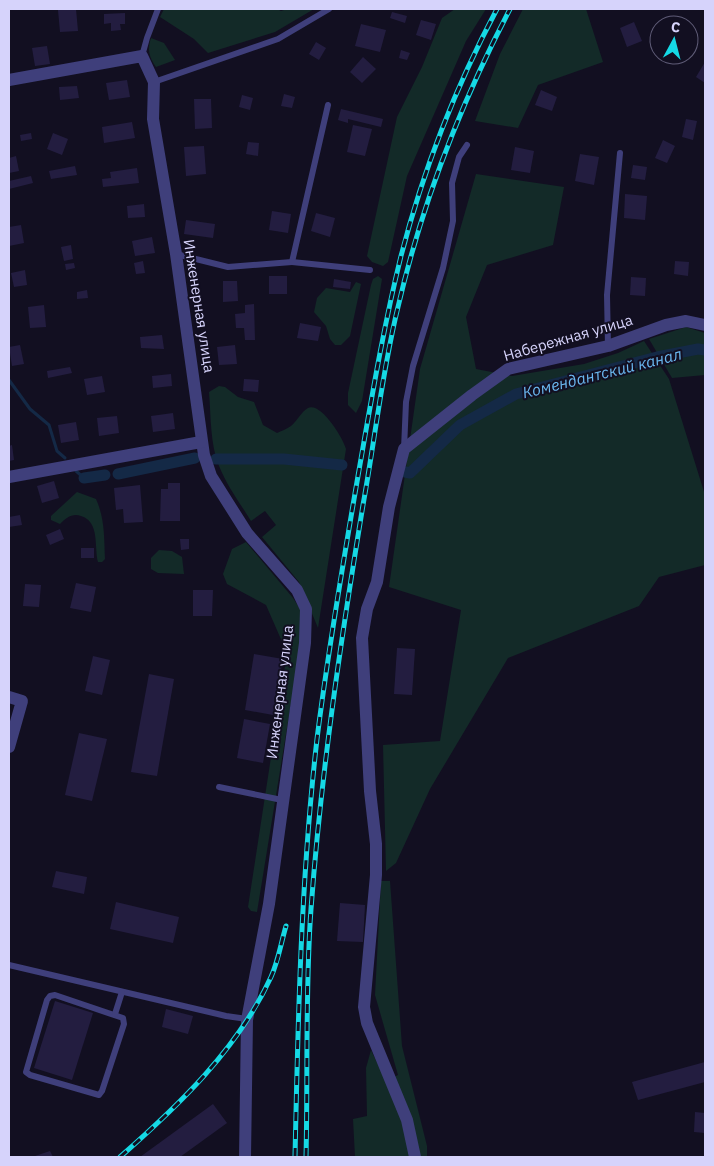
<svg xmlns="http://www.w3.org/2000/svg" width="714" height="1166" viewBox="0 0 714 1166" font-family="'IBM Plex Sans',sans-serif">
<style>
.green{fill:#132a28}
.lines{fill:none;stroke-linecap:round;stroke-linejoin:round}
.stream{stroke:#142946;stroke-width:3}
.canal{stroke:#142946;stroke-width:11}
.building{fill:#231d40}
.service{stroke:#3f3f7b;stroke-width:6}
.minor{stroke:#3f3f7b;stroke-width:12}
.rail-casing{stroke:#15d9e5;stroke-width:5}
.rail{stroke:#120f21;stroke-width:3;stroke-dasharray:9;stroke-linecap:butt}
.labels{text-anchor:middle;stroke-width:4;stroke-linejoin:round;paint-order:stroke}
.street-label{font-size:15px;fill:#d6d3fb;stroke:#120f21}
.water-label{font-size:16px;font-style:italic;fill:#6bb9f1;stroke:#120f21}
</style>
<rect width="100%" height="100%" fill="#120f21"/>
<g class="green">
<path d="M164,9H277L281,11L287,9H314L275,32L208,53L194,39L160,17Z"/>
<path d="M455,9H486L466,41L407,176L388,262L383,266L372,262L367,256L397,117L422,67L442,18Z"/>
<path d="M523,9H586L603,62L538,85L518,128L475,121L500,54Z"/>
<path d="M151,38L164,43L175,60L156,67C149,57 147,50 151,38Z"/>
<path d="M476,174L564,187L553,245L487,265L466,317L476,369L512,376L584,364L618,353L644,341L669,379L705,495V565L659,577L639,606L508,658L430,789L396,863L386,871L383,745L440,741L461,610L389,587L420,369Z"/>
<path d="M378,276L382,279L362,401L356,413L348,405V393L371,285L373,279Z"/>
<path d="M356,282L361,284L350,336L341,345H335L330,339L326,326L314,312L317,298L326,288L350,292Z"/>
<path d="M686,327L705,333V375L672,378L649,339Z"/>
<path d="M219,386L225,387L238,397L254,402L263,425L277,433C281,431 287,429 291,426C297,421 301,412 308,408C321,402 343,438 346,449L318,628L299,582L262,537L276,525L265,511L251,521C240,503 227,486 219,466C210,444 211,416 209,392Z"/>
<path d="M77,492L96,499C105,519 104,538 105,559L102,562H98C94,546 100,522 81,516C72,513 66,518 60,524L51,520V516Z"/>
<path d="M246,542L293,598L302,612L301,642L257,912L251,911L248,907L287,653L266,605L227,584L223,574L232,549Z"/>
<path d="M159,550L172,551L182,557L184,574L158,573L151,569V558Z"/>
<path d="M381,881H390L402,1046L427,1146V1157H355L353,1119L367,1116L366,1068L371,1050L386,1081L398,1075L375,995Z"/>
</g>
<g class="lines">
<g class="stream">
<path d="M9,380L30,409L49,425L57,451L65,458"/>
<path d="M76,471L84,478"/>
</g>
<g class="canal">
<path d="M216,459H284L342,465"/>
<path d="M405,472L410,473L460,425L516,394L657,357L698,349L705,350"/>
<path d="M118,474L195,458"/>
<path d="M84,478L105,475"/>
</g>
</g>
<g class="building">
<path d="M76,9L78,31L60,32L58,10Z"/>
<path d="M392,12L407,16L405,23L390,18Z"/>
<path d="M125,13V24H120L121,30L111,31V23L104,24V14Z"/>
<path d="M421,20L436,24L431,40L416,35Z"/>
<path d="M634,22L642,41L627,47L620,28Z"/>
<path d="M361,24L386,30L380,52L355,46Z"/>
<path d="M316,42L326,48L319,60L309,54Z"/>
<path d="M47,46L50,64L35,66L32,48Z"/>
<path d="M401,50L410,53L407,60L399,58Z"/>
<path d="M363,57L376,69L362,83L350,72Z"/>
<path d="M705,62V83L696,77Z"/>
<path d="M127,80L130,97L109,100L106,83Z"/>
<path d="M77,86L79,98L60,100L59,87Z"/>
<path d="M541,90L557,97L552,111L535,105Z"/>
<path d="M284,94L295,97L292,108L281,106Z"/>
<path d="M242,95L253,98L250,110L239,107Z"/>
<path d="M194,99H211L212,128L195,129Z"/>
<path d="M341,109L383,119L381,127L348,119V123L338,120Z"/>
<path d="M686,119L697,121L693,140L682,137Z"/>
<path d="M132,122L135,138L104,143L102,127Z"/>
<path d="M353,125L372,129L365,156L347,152Z"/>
<path d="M31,133L32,139L21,141L20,135Z"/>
<path d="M53,133L68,139L62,155L47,149Z"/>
<path d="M663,140L675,146L667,163L655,158Z"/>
<path d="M248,142L259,143L258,156L246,154Z"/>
<path d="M204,146L206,174L186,176L184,147Z"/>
<path d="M515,147L534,151L530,173L511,170Z"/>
<path d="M580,154L599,157L594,185L575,181Z"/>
<path d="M16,156L19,171L9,173V158Z"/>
<path d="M633,165L647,167L645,180L631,178Z"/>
<path d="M75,166L77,175L51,179L49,171Z"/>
<path d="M137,168L139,183L103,187L102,179L111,178L110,172Z"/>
<path d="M31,176L33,183L9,189V181Z"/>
<path d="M625,194L647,196L645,220L624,218Z"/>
<path d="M144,204L145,217L128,218L127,206Z"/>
<path d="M272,211L291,214L288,233L269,230Z"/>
<path d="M316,213L335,218L330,237L311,231Z"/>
<path d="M186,220L215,224L213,238L184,234Z"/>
<path d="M21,225L24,243L9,246V227Z"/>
<path d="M152,237L155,253L135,256L132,241Z"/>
<path d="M71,245L73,259L64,261L61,247Z"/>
<path d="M143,261L145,273L136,274L134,263Z"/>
<path d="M675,261L689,262L688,276L674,274Z"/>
<path d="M74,263L75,268L66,270L65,264Z"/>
<path d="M25,270L27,285L14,287L11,273Z"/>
<rect x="269" y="276" width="18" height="18"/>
<path d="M631,277L646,278L645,296L630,295Z"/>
<path d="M334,279L351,282L350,289L333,287Z"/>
<path d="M223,281H237L238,301L223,302Z"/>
<path d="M87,290L88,298L77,299V292Z"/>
<path d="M254,304L255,340H245L244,328H236L235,314L245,313V305Z"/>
<path d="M44,305L46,327L30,328L28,307Z"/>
<path d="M300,323L321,327L318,341L297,338Z"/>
<path d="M162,335L164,349L141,348L140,337Z"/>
<path d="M20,345L24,364L12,366L9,347Z"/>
<path d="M235,345L237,364L219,365L217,347Z"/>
<path d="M70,367L72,373L48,378L47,371Z"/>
<path d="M171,374L172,386L153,388L152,376Z"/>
<path d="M102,376L105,392L87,395L84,379Z"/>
<path d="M244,379L259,380L258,392L243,391Z"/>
<path d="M173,413L175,429L153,432L151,416Z"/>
<path d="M117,416L119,433L99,436L97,418Z"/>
<path d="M76,422L79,440L61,443L58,425Z"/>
<path d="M12,445L14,460L9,461V446Z"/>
<path d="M54,481L59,498L42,503L37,486Z"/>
<path d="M168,483H180V521H160L161,489H168Z"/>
<path d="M140,485L143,522L124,523L123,509L116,510L114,488Z"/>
<path d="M20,515L22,525L9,527V517Z"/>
<path d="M60,529L64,539L50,545L46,535Z"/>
<path d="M180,539H189V549L181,550Z"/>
<rect x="81" y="548" width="13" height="10"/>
<path d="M76,583L96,587L91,612L70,608Z"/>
<path d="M25,584L41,585L39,607L23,606Z"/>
<path d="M193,590H213L212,616H193Z"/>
<path d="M397,648L415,649L412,695L394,694Z"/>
<path d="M254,654L283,659L273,715L245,710Z"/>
<path d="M93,656L110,660L102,695L85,691Z"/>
<path d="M149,674L174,679L157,776L131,772Z"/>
<path d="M244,719L270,724L263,763L237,758Z"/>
<path d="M79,733L107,739L92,801L65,795Z"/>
<path d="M56,871L87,877L84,894L52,887Z"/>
<path d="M116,902L179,917L173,943L110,929Z"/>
<path d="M340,903L365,905L363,942L337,941Z"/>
<path d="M55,1001L93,1013L72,1080L34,1068Z"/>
<path d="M166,1009L193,1016L188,1034L162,1027Z"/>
<path d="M705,1062V1082L638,1100L632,1082Z"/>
<path d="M213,1104L227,1123L180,1157H140Z"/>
<path d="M695,1112L705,1113V1133L694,1132Z"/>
<path d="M50,1151L53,1157H32Z"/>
</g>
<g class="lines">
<g class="service">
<path d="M142,56L147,38L158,9"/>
<path d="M154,82L278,39L329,9"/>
<path d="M176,254L228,267L292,262L328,105"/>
<path d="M292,262L370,270"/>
<path d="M608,346L607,295L620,153"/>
<path d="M404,449L406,402L413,366L443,268L453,221L452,183L459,157L467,145"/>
<path d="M219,787L282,800"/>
<path d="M9,965L226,1016L247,1019"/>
<path d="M55,995L123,1018L124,1024L102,1091L99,1095L30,1075L26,1072L47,1000L50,996Z"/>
<path d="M115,1014L122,992"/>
</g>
<g class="minor">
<path d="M9,80L142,56L154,82L153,119L176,254L204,455L211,476L247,533L297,590L306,609L305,643L269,904L247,1020L245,1157"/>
<path d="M9,477L201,442"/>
<path d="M9,697L22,701L9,747"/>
<path d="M415,1157L407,1120L367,1023L364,1007L376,875V844L370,791L362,638L367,609L377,582L389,507L404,449L472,395L508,369L608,346L666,325L686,321L705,325"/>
</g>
<defs>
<g id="rail">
<path d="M120,1157C178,1106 238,1049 271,977C278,962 281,943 286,926"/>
<path d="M295,1157C298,1018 301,878 317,739C328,651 343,563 358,476C371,402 383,329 401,256C423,171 456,86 497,9"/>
<path d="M306,1157C308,1075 305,991 311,909C321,773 341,639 363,505C375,439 382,372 398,307C422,203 461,103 510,9"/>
</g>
</defs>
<use href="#rail" class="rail-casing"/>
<use href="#rail" class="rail"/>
</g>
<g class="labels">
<g class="street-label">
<text transform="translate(199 306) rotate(81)" y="5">Инженерная улица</text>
<text transform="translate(568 338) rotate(-16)" y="5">Набережная улица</text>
<text transform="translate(280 692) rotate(-83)" y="5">Инженерная улица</text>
</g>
<g class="water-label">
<text transform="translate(602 373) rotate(-14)" y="6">Комендантский канал</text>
</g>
</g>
<rect width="714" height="1166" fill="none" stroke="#d6d3fb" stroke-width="20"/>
<g transform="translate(674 40) rotate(7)"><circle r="24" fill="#120f21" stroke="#605d78"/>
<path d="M0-4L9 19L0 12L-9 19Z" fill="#15d9e5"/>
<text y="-8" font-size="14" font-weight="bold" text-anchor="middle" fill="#d6d3fb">С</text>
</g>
</svg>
